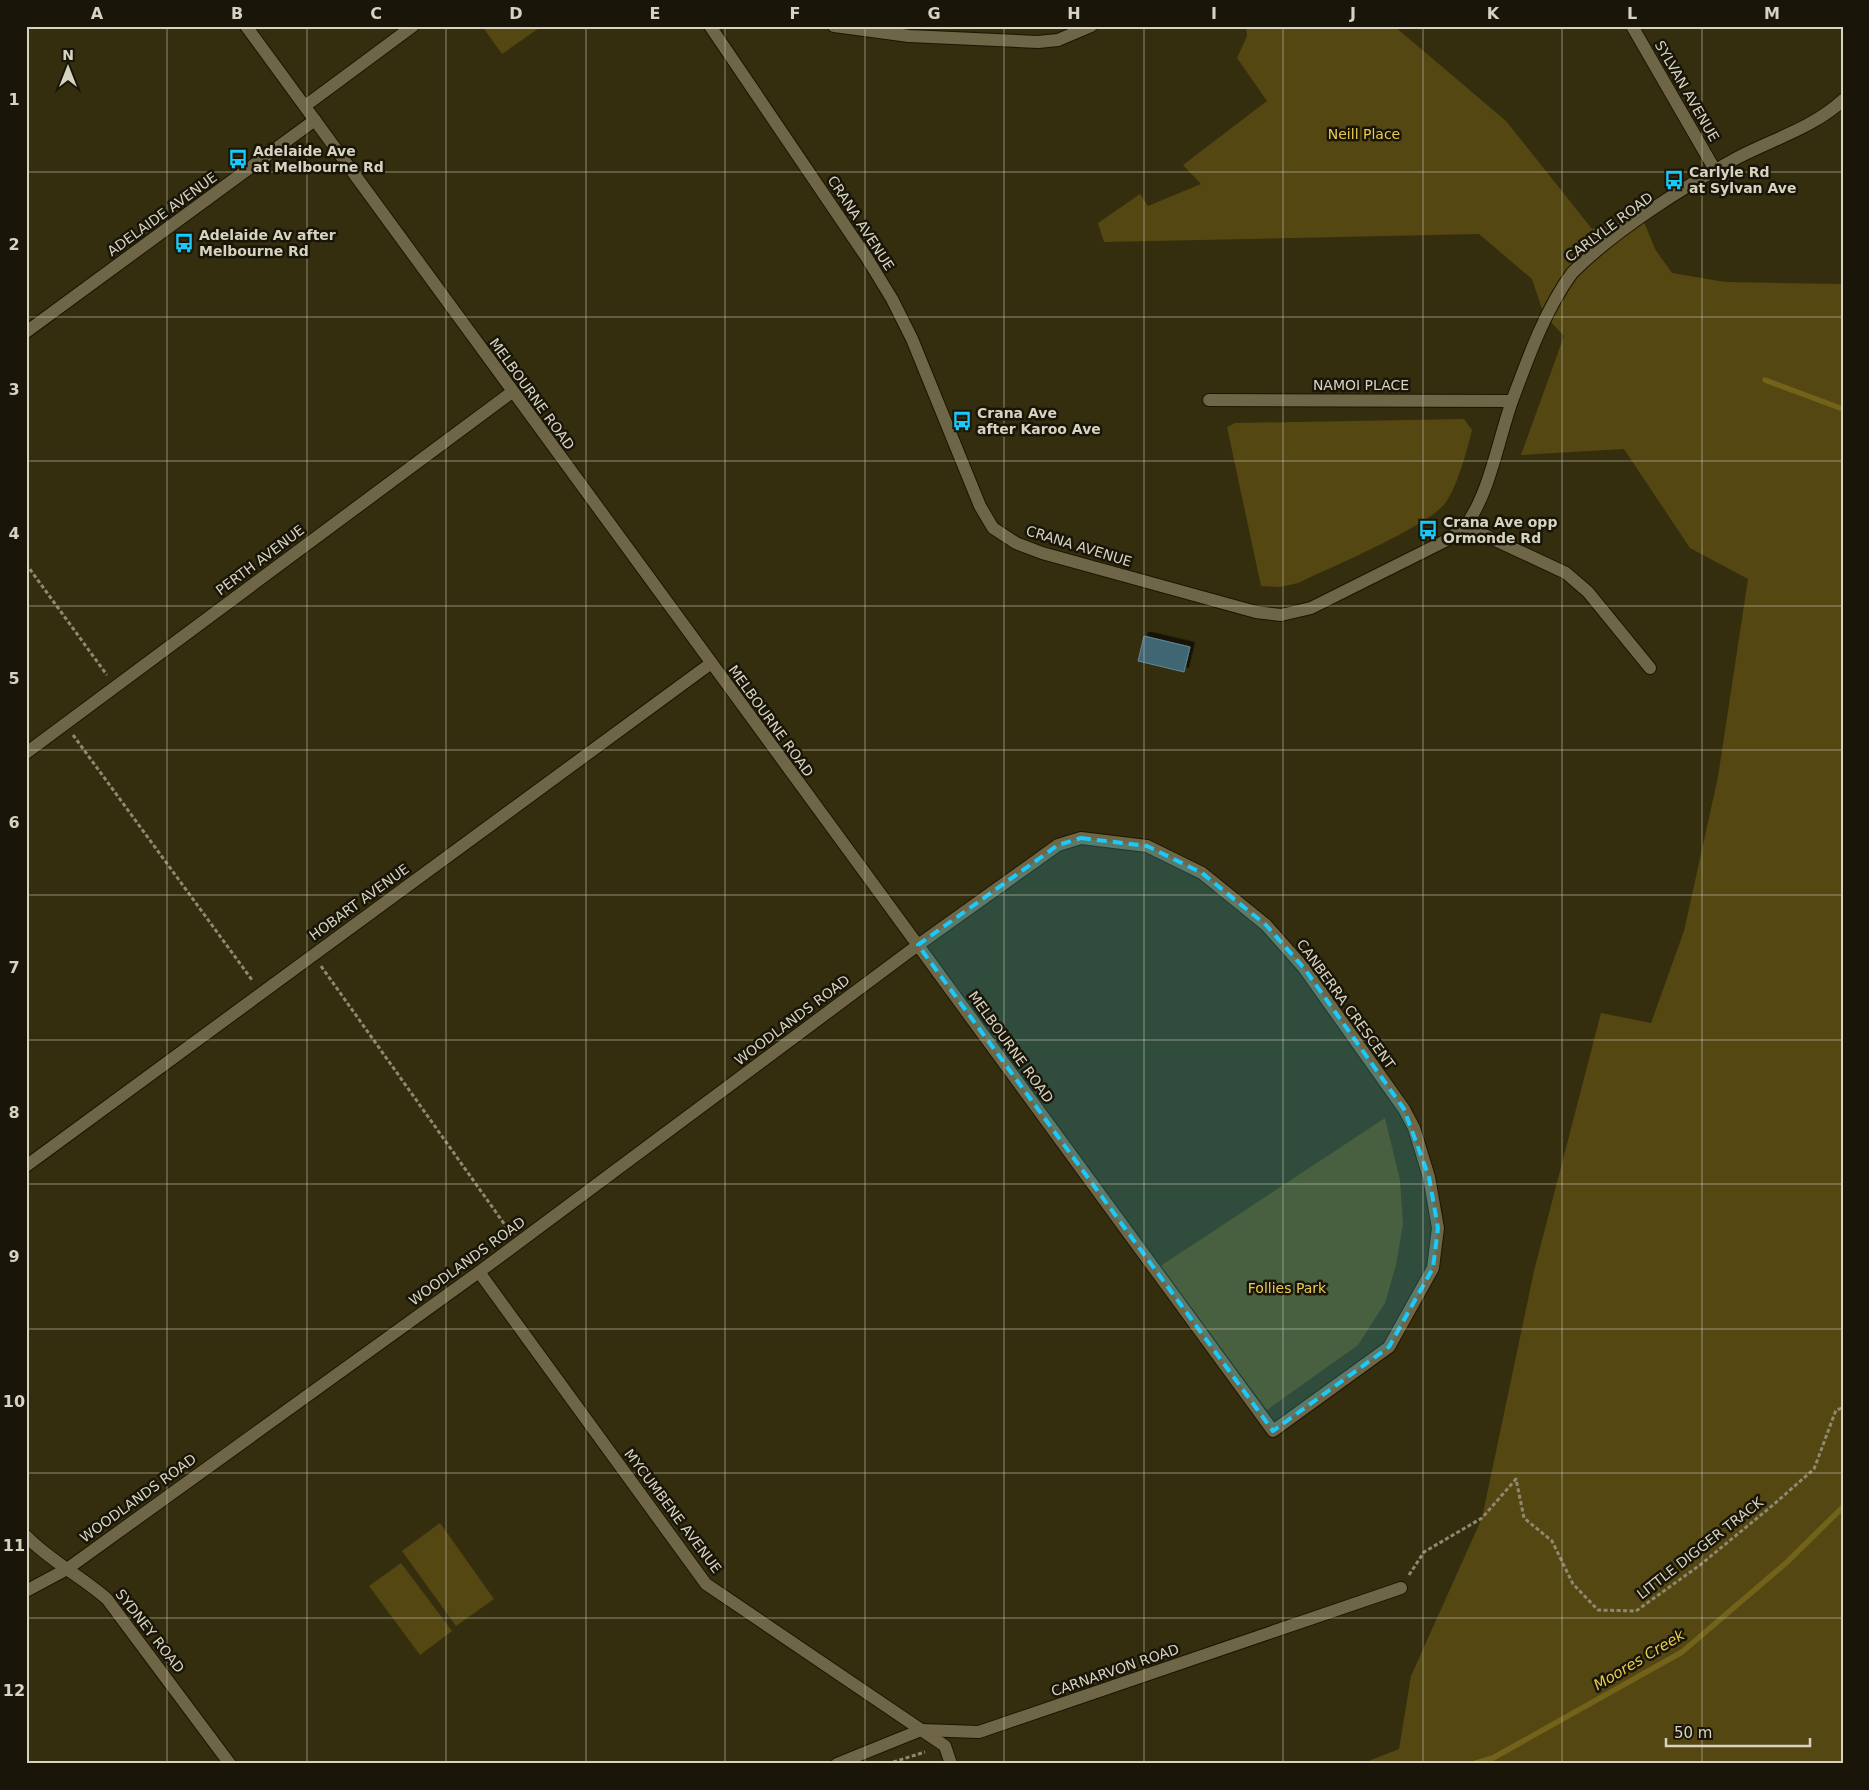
<svg xmlns="http://www.w3.org/2000/svg" width="1869" height="1790" viewBox="0 0 1869 1790" font-family="'DejaVu Sans',sans-serif">
<style>
.green{fill:#544712}
.lines{fill:none;stroke-linecap:round;stroke-linejoin:round}
.stream{stroke:#73621a;stroke-width:5.5}
.building{fill:#406573;stroke:#618796;filter:url(#shadow)}
.minor-casing{stroke:#1d1500;stroke-width:14}
.path{stroke:#8e8970;stroke-width:3;stroke-dasharray:4 2.5;stroke-linecap:butt}
.minor{stroke:#6e6646;stroke-width:12}
.marked{fill:#19cafc;fill-opacity:0.2;stroke:#19cafc;stroke-width:4;stroke-dasharray:10 6;stroke-linejoin:round}
.grid{fill:none;stroke:#d7d3c1;stroke-width:1;stroke-opacity:0.55}
.labels{text-anchor:middle;stroke-width:5;stroke-linejoin:round;paint-order:stroke}
.street-label{font-size:14px;fill:#d7d3c1;stroke:#191609}
.park-label{font-size:14px;fill:#eacc50;stroke:#191609}
.poi-label{font-size:14px;font-weight:bold;fill:#d7d3c1;stroke:#191609;text-anchor:start}
.water-label{font-size:15px;font-style:italic;fill:#e8ca4e;stroke:#191609}
.neatline{fill:none;stroke:#d7d3c1;stroke-width:2}
.grid-label{font-size:16px;text-anchor:middle;font-weight:bold;fill:#d7d3c1}
</style>
<defs>
<filter id="shadow"><feDropShadow dx="4.5" dy="-4.5" stdDeviation="0" flood-color="#0009"/></filter>
</defs>
<rect width="100%" height="100%" fill="#352e0e"/>
<g class="green">
<path d="M482,26H542L502,54Z"/>
<path d="M1246,26H1394L1506,121L1592,229L1642,217L1655,249L1672,273L1725,282L1843,284V1764H1361L1399,1749L1411,1676L1482,1518L1534,1271L1601,1013L1651,1023L1684,931L1718,777L1748,579L1690,548L1624,449L1521,455L1564,336L1544,315L1532,279L1479,234L1104,242L1098,223L1140,194L1148,206L1201,184L1183,165L1267,101L1237,58L1247,36Z"/>
<path d="M1464,419L1472,430C1467,450 1458,485 1446,502C1430,526 1329,568 1298,583L1280,587L1261,586L1227,427L1235,423Z"/>
<path d="M1385,1118L1400,1180L1403,1224L1396,1265L1385,1303L1358,1345L1267,1410L1159,1267Z"/>
<path d="M440,1523L494,1599L456,1626L402,1551Z"/>
<path d="M401,1563L452,1631L420,1655L369,1586Z"/>
</g>
<g class="lines">
<g class="stream">
<path d="M1765,380L1843,409"/>
<path d="M1473,1764L1493,1758L1682,1652L1786,1563L1843,1507"/>
</g>
</g>
<path class="building" d="M1144,636L1190,647L1184,672L1138,661Z"/>
<g class="lines">
<defs>
<g id="minor">
<path d="M710,26L867,258L892,299L912,339L980,506L993,528L1016,543L1042,553L1256,612L1281,615L1311,608L1447,540C1453,535 1461,531 1465,526C1489,496 1499,437 1512,401C1528,358 1545,310 1572,273C1615,230 1683,187 1737,158C1773,139 1813,128 1843,100"/>
<path d="M834,26L909,36L1038,42L1058,40L1091,26"/>
<path d="M1632,26L1715,170"/>
<path d="M305,106L413,26"/>
<path d="M26,332L315,120"/>
<path d="M1209,400L1512,401"/>
<path d="M1465,526L1566,573L1588,592L1650,668"/>
<path d="M26,753L512,392"/>
<path d="M26,1166L710,664"/>
<path d="M479,1272L706,1584L945,1746L951,1764"/>
<path d="M26,1536C50,1561 81,1576 107,1599L230,1764"/>
<path d="M26,1591L67,1569L479,1272L918,945L1058,845L1081,838L1147,846L1202,873L1266,925L1304,968L1404,1109L1414,1128L1429,1177L1438,1228L1433,1268L1389,1347L1273,1431L246,26"/>
<path d="M837,1764L921,1730L979,1732L1401,1588"/>
</g>
</defs>
<use href="#minor" class="minor-casing"/>
<g class="path">
<path d="M26,564L107,675"/>
<path d="M73,735L252,980"/>
<path d="M321,966L510,1232"/>
<path d="M1409,1575L1424,1552L1482,1518L1516,1479L1524,1518L1552,1541L1573,1584L1598,1610L1636,1611L1700,1565L1773,1505L1814,1469L1836,1410L1843,1408"/>
<path d="M887,1764L925,1752"/>
</g>
<use href="#minor" class="minor"/>
</g>
<path class="marked" d="M1081,838L1147,846L1202,873L1266,925L1304,968L1404,1109L1429,1177L1438,1228L1433,1268L1389,1347L1273,1431L918,945L1058,845Z"/>
<path class="grid" d="M167,26V1764M307,26V1764M446,26V1764M586,26V1764M725,26V1764M865,26V1764M1004,26V1764M1144,26V1764M1283,26V1764M1423,26V1764M1562,26V1764M1702,26V1764M26,172H1843M26,317H1843M26,461H1843M26,606H1843M26,750H1843M26,895H1843M26,1040H1843M26,1184H1843M26,1329H1843M26,1473H1843M26,1618H1843"/>
<defs>
<symbol id="bus-bare" viewBox="-9 -9 18 18"><path d="M-5-6H5V4H4V6H2V4H-2V6H-4V4H-5ZM-3.5-4V0h7V-4ZM-3.5 1.2v1.5H-2V1.2ZM2 1.2v1.5H3.5V1.2Z" fill="#19cafc" stroke="#191609" stroke-width="2.5" paint-order="stroke"/></symbol>
</defs>
<g fill-rule="evenodd">
<use href="#bus-bare" x="224" y="145" width="28" height="28"/>
<use href="#bus-bare" x="1660" y="166" width="28" height="28"/>
<use href="#bus-bare" x="170" y="229" width="28" height="28"/>
<use href="#bus-bare" x="948" y="407" width="28" height="28"/>
<use href="#bus-bare" x="1414" y="516" width="28" height="28"/>
</g>
<g class="labels">
<g class="street-label">
<text transform="translate(1687 91) rotate(60)" y="5">SYLVAN AVENUE</text>
<text transform="translate(162 214) rotate(-36)" y="5">ADELAIDE AVENUE</text>
<text transform="translate(861 223) rotate(57)" y="5">CRANA AVENUE</text>
<text transform="translate(1609 227) rotate(-37)" y="5">CARLYLE ROAD</text>
<text x="1361" y="390">NAMOI PLACE</text>
<text transform="translate(532 394) rotate(54)" y="5">MELBOURNE ROAD</text>
<text transform="translate(1079 546) rotate(17)" y="5">CRANA AVENUE</text>
<text transform="translate(260 560) rotate(-37)" y="5">PERTH AVENUE</text>
<text transform="translate(771 721) rotate(54)" y="5">MELBOURNE ROAD</text>
<text transform="translate(359 902) rotate(-36)" y="5">HOBART AVENUE</text>
<text transform="translate(1346 1004) rotate(54)" y="5">CANBERRA CRESCENT</text>
<text transform="translate(792 1020) rotate(-37)" y="5">WOODLANDS ROAD</text>
<text transform="translate(1011 1047) rotate(54)" y="5">MELBOURNE ROAD</text>
<text transform="translate(467 1261) rotate(-36)" y="5">WOODLANDS ROAD</text>
<text transform="translate(138 1498) rotate(-36)" y="5">WOODLANDS ROAD</text>
<text transform="translate(673 1511) rotate(53)" y="5">MYCUMBENE AVENUE</text>
<text transform="translate(1700 1548) rotate(-38)" y="5">LITTLE DIGGER TRACK</text>
<text transform="translate(150 1631) rotate(52)" y="5">SYDNEY ROAD</text>
<text transform="translate(1115 1670) rotate(-19)" y="5">CARNARVON ROAD</text>
</g>
<g class="park-label">
<text x="1364" y="139">Neill Place</text>
<text x="1287" y="1293">Follies Park</text>
</g>
<g class="poi-label">
<text x="253" y="156">Adelaide Ave<tspan x="253" dy="16">at Melbourne Rd</tspan></text>
<text x="1689" y="177">Carlyle Rd<tspan x="1689" dy="16">at Sylvan Ave</tspan></text>
<text x="199" y="240">Adelaide Av after<tspan x="199" dy="16">Melbourne Rd</tspan></text>
<text x="977" y="418">Crana Ave<tspan x="977" dy="16">after Karoo Ave</tspan></text>
<text x="1443" y="527">Crana Ave opp<tspan x="1443" dy="16">Ormonde Rd</tspan></text>
</g>
<g class="water-label">
<text transform="translate(1639 1660) rotate(-31)" y="5">Moores Creek</text>
</g>
</g>
<rect width="1869" height="1790" fill="none" stroke="#191609" stroke-width="55"/>
<g transform="translate(68 68)" stroke="#191609" stroke-width="4" paint-order="stroke">
<path d="M0-4L9 19L0 12L-9 19Z" fill="#d7d3c1"/>
<text y="-8" font-size="14" font-weight="bold" text-anchor="middle" fill="#d7d3c1">N</text>
</g>
<path d="M1666 1738v8h144v-8" fill="none" stroke="#d7d3c1" stroke-width="2.5"/>
<text x="1674" y="1738" font-size="15" fill="#d7d3c1" stroke="#191609" stroke-width="4" paint-order="stroke">50 m</text>
<rect x="28" y="28" width="1814" height="1734" class="neatline"/>
<g class="grid-label">
<text x="97" y="19">A</text>
<text x="237" y="19">B</text>
<text x="376" y="19">C</text>
<text x="516" y="19">D</text>
<text x="655" y="19">E</text>
<text x="795" y="19">F</text>
<text x="934" y="19">G</text>
<text x="1074" y="19">H</text>
<text x="1214" y="19">I</text>
<text x="1353" y="19">J</text>
<text x="1493" y="19">K</text>
<text x="1632" y="19">L</text>
<text x="1772" y="19">M</text>
<text x="14" y="105">1</text>
<text x="14" y="250">2</text>
<text x="14" y="395">3</text>
<text x="14" y="539">4</text>
<text x="14" y="684">5</text>
<text x="14" y="828">6</text>
<text x="14" y="973">7</text>
<text x="14" y="1118">8</text>
<text x="14" y="1262">9</text>
<text x="14" y="1407">10</text>
<text x="14" y="1551">11</text>
<text x="14" y="1696">12</text>
</g>
</svg>
